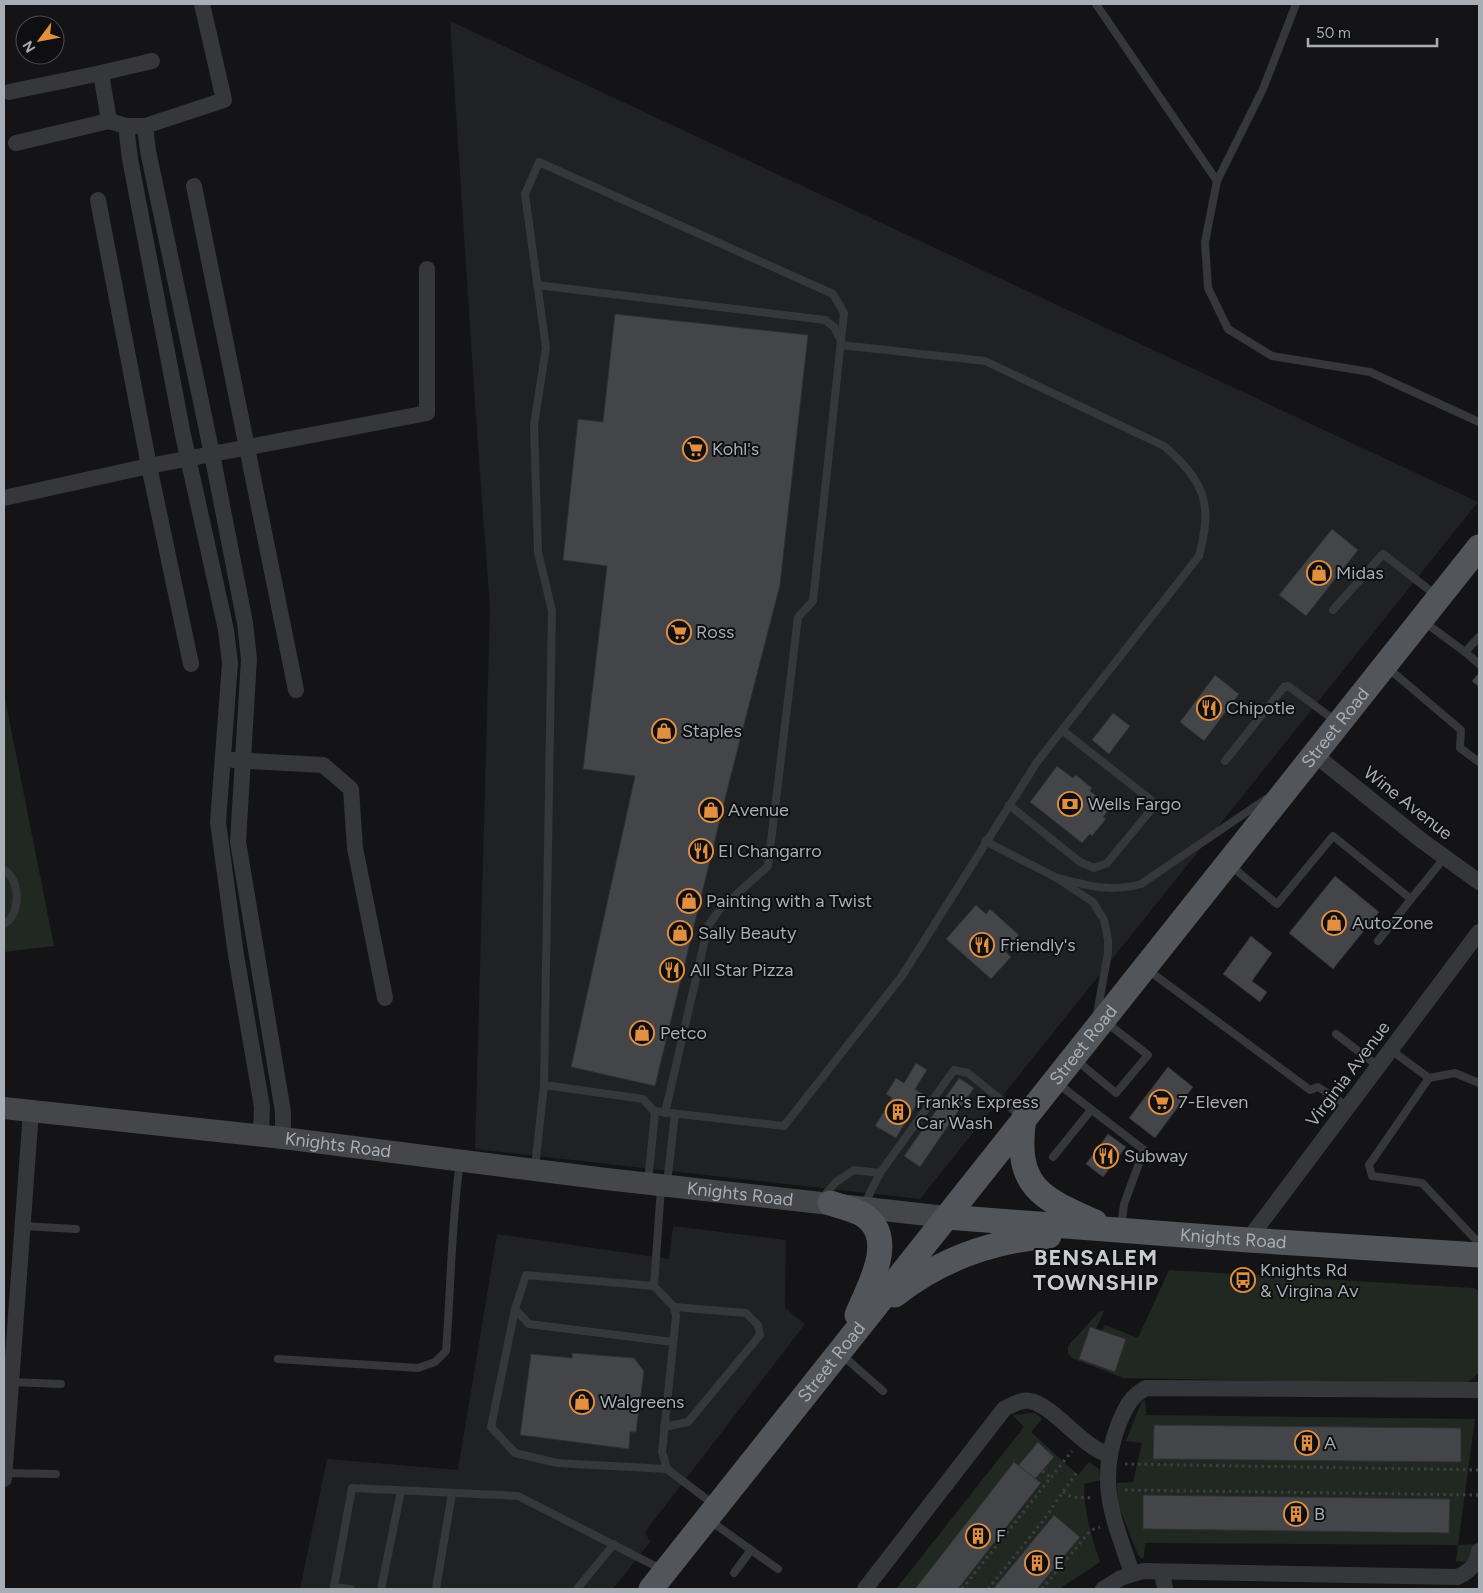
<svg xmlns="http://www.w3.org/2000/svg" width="1483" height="1593" viewBox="0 0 1483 1593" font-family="Figtree,sans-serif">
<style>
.built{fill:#202123}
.green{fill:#212821}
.building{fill:#434549;stroke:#2e2f31}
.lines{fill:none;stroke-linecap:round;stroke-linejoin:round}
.path{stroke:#3c3e41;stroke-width:3;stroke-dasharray:2.5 4;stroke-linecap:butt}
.lane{stroke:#35373a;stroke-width:8}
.street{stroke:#35373a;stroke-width:16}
.secondary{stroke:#44464a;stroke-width:22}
.primary{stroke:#525559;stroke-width:25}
.labels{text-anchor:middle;stroke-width:4;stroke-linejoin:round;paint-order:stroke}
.poi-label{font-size:18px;fill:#a7aeb5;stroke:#0f0f11;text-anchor:start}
.street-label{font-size:18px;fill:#a7aeb5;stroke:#0f0f11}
.district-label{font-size:22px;font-weight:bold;letter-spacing:1px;fill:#c8ccd1;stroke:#0f0f11}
</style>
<rect width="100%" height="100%" fill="#141416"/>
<g class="built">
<path d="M450,21L1478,502L920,1199L475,1149L490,608L477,433Z"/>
<path d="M673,1226L786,1240L785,1308L805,1324L645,1532L650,1542L613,1589H300L327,1459L458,1470L497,1234L669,1259Z"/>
</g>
<g class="green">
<path d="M4,694L54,946L4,952Z"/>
<path d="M1169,1270L1473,1288L1479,1291V1373L1467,1383L1456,1384L1123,1378L1072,1358L1068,1353V1346L1099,1312L1104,1311L1096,1329L1090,1327L1115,1372L1126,1339L1101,1331L1105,1325L1138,1338Z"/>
<path d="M1145,1400L1146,1415L1475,1419L1458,1545L1473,1544L1470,1559L1465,1562L1456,1561L1458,1545L1145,1543L1144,1557L1142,1559L1138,1555L1118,1504L1117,1483L1133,1482L1142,1443L1126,1441L1141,1403Z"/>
<path d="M1035,1413L1042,1419L1031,1432L1078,1475L1089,1462L1099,1469L1101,1480L1084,1484C1084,1511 1091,1536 1100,1562L1059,1589H958L1041,1484L1035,1479L1054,1457L1038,1442L1018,1466L1014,1463L915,1589H896L1024,1427L1013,1415Z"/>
</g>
<g class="building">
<path d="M615,314L808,335L780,585L728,787L655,1086L571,1067L635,776L583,769L607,566L563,560L578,419L603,422Z"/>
<path d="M1332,529L1358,550L1306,616L1279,595Z"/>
<path d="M1479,673V687L1472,681Z"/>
<path d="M1215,675L1239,694L1204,741L1180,722Z"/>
<path d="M1113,713L1130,726L1109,754L1092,740Z"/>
<path d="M1057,766L1073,778L1076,775L1092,788L1090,791L1111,807L1103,817L1106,819L1092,836L1090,834L1082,843L1030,802Z"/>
<path d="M1335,876L1379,912L1333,969L1289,933Z"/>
<path d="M976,905L986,914L990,909L1019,935L1005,951L1011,957L991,979L946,939Z"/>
<path d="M1251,936L1272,953L1252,981L1267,992L1260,1002L1223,974Z"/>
<path d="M916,1063L927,1070L915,1089L923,1094L896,1138L875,1126L892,1098L886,1094L896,1078L904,1083Z"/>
<path d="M1168,1067L1193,1087L1155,1138L1129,1118Z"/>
<path d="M959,1078L974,1088L920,1167L904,1156Z"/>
<path d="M1108,1134L1126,1147L1103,1177L1086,1164Z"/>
<path d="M1090,1327L1126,1339L1115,1372L1079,1359Z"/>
<path d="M572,1353L634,1358L644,1371L636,1432H630L629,1449L520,1435L531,1354L572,1358Z"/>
<path d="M1154,1425L1461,1428V1462L1153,1459Z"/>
<path d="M1038,1442L1054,1457L1035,1479L1018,1466Z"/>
<path d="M1014,1462L1041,1483L958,1589H915Z"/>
<path d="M1143,1495L1450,1499L1449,1533L1143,1529Z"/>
<path d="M1054,1515L1080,1537L1037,1589H993Z"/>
</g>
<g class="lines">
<g class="path">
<path d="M1125,1464L1479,1470"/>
<path d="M1042,1471L1050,1477"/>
<path d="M1125,1490L1479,1495"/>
<path d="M1063,1492L1072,1497L1093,1498"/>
<path d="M962,1589L1072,1451"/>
<path d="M988,1589L1043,1521L1076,1473"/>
<path d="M1042,1589L1091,1530L1100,1527"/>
</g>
<g class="lane">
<path d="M1096,4L1217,181"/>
<path d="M1296,4L1263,89L1217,181L1205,242L1208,288L1228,329L1272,356L1370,372L1479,422"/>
<path d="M537,285L825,320L834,327L841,341"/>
<path d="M1333,610L1383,554L1437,596"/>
<path d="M1423,621L1465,652"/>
<path d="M1479,637L1465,652L1479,664"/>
<path d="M1388,668L1461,730L1460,748L1479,762"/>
<path d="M1225,761L1284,687L1288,686L1337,722"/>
<path d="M1009,805L1080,862L1094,868L1107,863L1156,804L1062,730"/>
<path d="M985,841L1055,877L1093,902L1104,920L1108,940V953L1097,1014"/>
<path d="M1231,866L1277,904L1333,836L1411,899L1445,857"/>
<path d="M4,870C21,880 21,915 4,924"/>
<path d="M1055,877C1085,885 1110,893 1141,884L1266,799"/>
<path d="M1378,941L1411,899"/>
<path d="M1148,970L1310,1090L1318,1087L1349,1107"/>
<path d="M1336,1034L1379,1067"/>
<path d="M1391,1050L1429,1078L1369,1165L1372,1176L1422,1183L1479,1243"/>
<path d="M1076,1060L1116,1093L1148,1055L1107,1023"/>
<path d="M1429,1078L1455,1073L1479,1083"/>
<path d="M1057,1083L1144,1150L1124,1204L1121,1228"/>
<path d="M544,1085L643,1099L654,1111L784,1126L902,976L1037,762L1199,556C1213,503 1205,482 1164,446L985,361L841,345"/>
<path d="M1053,1157L1091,1110"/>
<path d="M535,1168L544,1085L552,611L538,552L534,425L546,348L525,194L539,162L833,294L844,313L813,601L798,617L768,866L720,909L708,926L665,1113"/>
<path d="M648,1182L655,1112"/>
<path d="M667,1183L675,1114"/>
<path d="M661,1188L654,1286L674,1307L676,1316L662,1452L667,1469L713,1504"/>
<path d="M823,1197L836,1182L854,1170L880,1173"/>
<path d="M864,1205L880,1173L954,1070L968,1073L1021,1116"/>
<path d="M23,1226L76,1229"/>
<path d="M654,1286L526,1275L515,1309L529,1324L673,1342"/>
<path d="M515,1309L491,1427L515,1453L557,1463L667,1469"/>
<path d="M842,1355L883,1391"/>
<path d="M278,1359L418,1368L435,1362L446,1351C451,1288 451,1224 460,1162"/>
<path d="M11,1382L61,1384"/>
<path d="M664,1427L688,1422L760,1335L758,1325L746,1313L674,1307"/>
<path d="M4,1473L56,1474"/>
<path d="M709,1520L778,1569"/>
<path d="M734,1573L751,1550"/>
<path d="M351,1589L334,1587L352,1488L518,1496L661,1569"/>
<path d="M381,1589L401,1491"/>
<path d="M436,1589L452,1493"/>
<path d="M577,1589L614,1544"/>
</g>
<g class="street">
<path d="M101,73L152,61"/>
<path d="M9,92L101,73L109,121"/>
<path d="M126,126L130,159L183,435L226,630L230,663L218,822L236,955L262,1107L261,1135"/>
<path d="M145,126L148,151L212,454L245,623L249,659L238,842L283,1112V1138"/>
<path d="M16,143L109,121L126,126H145L224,100L202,4"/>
<path d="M194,186L296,690"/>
<path d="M98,200L149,466L191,664"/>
<path d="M4,498L149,466L427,413V269"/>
<path d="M1314,754L1421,840L1479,882"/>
<path d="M233,760L323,765L351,789L355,848L385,998"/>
<path d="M1248,1240L1479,932"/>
<path d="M4,1479L31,1111"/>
<path d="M1162,1572L1165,1589"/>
<path d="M1132,1573C1113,1517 1096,1482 1119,1423C1126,1407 1130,1397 1146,1388L1479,1390"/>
<path d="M865,1589L1004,1409C1012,1405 1021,1399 1030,1401C1053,1405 1081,1446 1109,1455"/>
<path d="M1103,1589L1121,1578L1143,1571L1457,1577C1469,1572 1477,1565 1479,1551"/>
</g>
<path class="secondary" id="s1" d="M4,1108L283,1138L606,1179L946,1217"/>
<g class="primary">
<path d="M1024,1118C1014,1186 1040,1198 1095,1222"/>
<path d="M830,1203C840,1206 851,1209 860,1213C900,1235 869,1286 857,1315"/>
<path id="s2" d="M946,1217L1248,1240L1479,1255"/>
<path d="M895,1295C939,1260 992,1241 1049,1236"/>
<path id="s3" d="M651,1589L1479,547"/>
</g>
</g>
<defs>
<symbol id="supermarket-ring" viewBox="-11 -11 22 22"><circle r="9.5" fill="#0f0f11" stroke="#e28f3f" stroke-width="1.5"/><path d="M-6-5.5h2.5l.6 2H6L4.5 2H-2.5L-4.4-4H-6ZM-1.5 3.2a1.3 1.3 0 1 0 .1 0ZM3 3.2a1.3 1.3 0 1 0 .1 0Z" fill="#e28f3f"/></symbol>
<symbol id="shop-ring" viewBox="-11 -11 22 22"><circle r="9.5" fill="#0f0f11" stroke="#e28f3f" stroke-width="1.5"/><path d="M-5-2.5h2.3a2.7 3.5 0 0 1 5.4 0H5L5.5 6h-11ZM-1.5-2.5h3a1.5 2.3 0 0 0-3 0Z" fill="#e28f3f"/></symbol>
<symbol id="restaurant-ring" viewBox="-11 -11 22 22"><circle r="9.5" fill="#0f0f11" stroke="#e28f3f" stroke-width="1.5"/><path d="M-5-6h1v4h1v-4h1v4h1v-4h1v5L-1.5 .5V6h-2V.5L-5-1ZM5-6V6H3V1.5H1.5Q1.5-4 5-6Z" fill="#e28f3f"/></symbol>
<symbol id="bank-ring" viewBox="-11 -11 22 22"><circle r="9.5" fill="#0f0f11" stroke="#e28f3f" stroke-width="1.5"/><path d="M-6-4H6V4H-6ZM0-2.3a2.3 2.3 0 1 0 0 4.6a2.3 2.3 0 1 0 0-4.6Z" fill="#e28f3f"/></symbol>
<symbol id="building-ring" viewBox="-11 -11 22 22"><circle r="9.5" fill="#0f0f11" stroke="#e28f3f" stroke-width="1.5"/><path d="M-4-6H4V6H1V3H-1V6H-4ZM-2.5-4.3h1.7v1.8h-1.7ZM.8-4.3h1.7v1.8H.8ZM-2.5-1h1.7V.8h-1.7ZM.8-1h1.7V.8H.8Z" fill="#e28f3f"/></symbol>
<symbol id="bus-ring" viewBox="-11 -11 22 22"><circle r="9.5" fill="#0f0f11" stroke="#e28f3f" stroke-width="1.5"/><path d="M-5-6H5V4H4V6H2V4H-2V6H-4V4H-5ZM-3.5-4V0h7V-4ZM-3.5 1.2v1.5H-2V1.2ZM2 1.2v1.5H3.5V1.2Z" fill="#e28f3f"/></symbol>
</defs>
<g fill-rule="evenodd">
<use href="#supermarket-ring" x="681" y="435" width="28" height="28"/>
<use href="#shop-ring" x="1305" y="559" width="28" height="28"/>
<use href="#supermarket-ring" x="665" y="618" width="28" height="28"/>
<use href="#restaurant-ring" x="1195" y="694" width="28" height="28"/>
<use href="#shop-ring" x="650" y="717" width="28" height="28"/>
<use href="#bank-ring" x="1056" y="790" width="28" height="28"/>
<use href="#shop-ring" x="697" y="796" width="28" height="28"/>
<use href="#restaurant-ring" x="687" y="837" width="28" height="28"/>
<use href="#shop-ring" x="675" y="887" width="28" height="28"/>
<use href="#shop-ring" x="1320" y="909" width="28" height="28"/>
<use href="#shop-ring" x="666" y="919" width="28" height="28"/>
<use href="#restaurant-ring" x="968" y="931" width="28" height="28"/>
<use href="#restaurant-ring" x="658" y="956" width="28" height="28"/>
<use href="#shop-ring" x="628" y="1019" width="28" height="28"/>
<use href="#supermarket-ring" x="1147" y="1088" width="28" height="28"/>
<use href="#building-ring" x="884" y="1098" width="28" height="28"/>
<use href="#restaurant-ring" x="1092" y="1142" width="28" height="28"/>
<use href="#bus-ring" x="1229" y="1266" width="28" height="28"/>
<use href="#shop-ring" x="568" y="1388" width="28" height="28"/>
<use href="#building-ring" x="1293" y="1429" width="28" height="28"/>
<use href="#building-ring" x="1282" y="1500" width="28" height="28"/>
<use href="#building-ring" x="964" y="1522" width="28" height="28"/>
<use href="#building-ring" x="1023" y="1549" width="28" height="28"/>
</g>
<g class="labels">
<g class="poi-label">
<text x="712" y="455">Kohl's</text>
<text x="1336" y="579">Midas</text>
<text x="696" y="638">Ross</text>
<text x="1226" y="714">Chipotle</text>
<text x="682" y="737">Staples</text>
<text x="1088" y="810">Wells Fargo</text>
<text x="728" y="816">Avenue</text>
<text x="718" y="857">El Changarro</text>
<text x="706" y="907">Painting with a Twist</text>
<text x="1352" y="929">AutoZone</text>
<text x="698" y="939">Sally Beauty</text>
<text x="1000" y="951">Friendly's</text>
<text x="690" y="976">All Star Pizza</text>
<text x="660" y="1039">Petco</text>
<text x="916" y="1108">Frank's Express<tspan x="916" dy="21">Car Wash</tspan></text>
<text x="1178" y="1108">7-Eleven</text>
<text x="1124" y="1162">Subway</text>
<text x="1260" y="1276">Knights Rd<tspan x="1260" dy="21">&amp; Virgina Av</tspan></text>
<text x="600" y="1408">Walgreens</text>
<text x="1324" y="1449">A</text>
<text x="1314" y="1520">B</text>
<text x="996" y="1542">F</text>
<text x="1054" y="1569">E</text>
</g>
<g class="street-label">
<text dy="6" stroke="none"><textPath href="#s3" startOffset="1100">Street Road</textPath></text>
<text transform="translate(1408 803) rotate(38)" y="6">Wine Avenue</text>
<text dy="6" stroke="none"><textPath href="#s3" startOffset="695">Street Road</textPath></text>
<text transform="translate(1348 1074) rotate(-53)" y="6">Virginia Avenue</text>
<text dy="6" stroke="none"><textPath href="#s1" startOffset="336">Knights Road</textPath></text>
<text dy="6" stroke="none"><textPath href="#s1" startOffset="741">Knights Road</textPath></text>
<text dy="6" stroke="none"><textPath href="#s2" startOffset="288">Knights Road</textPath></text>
<text dy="6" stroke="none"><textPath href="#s3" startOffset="290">Street Road</textPath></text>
</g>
<g class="district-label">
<text x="1096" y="1265">BENSALEM<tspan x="1096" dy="25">TOWNSHIP</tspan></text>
</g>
</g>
<rect width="1483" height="1593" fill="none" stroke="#a7aeb5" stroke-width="10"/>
<g transform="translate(40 40) rotate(238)"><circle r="24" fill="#0f0f11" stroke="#4c4f53"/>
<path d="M0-4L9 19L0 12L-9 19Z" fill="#e28f3f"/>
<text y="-8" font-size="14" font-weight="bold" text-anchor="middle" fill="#a7aeb5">N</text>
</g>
<path d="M1308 38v8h129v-8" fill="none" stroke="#a7aeb5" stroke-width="2.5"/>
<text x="1316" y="38" font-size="15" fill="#a7aeb5" stroke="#0f0f11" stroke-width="4" paint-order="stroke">50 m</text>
</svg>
